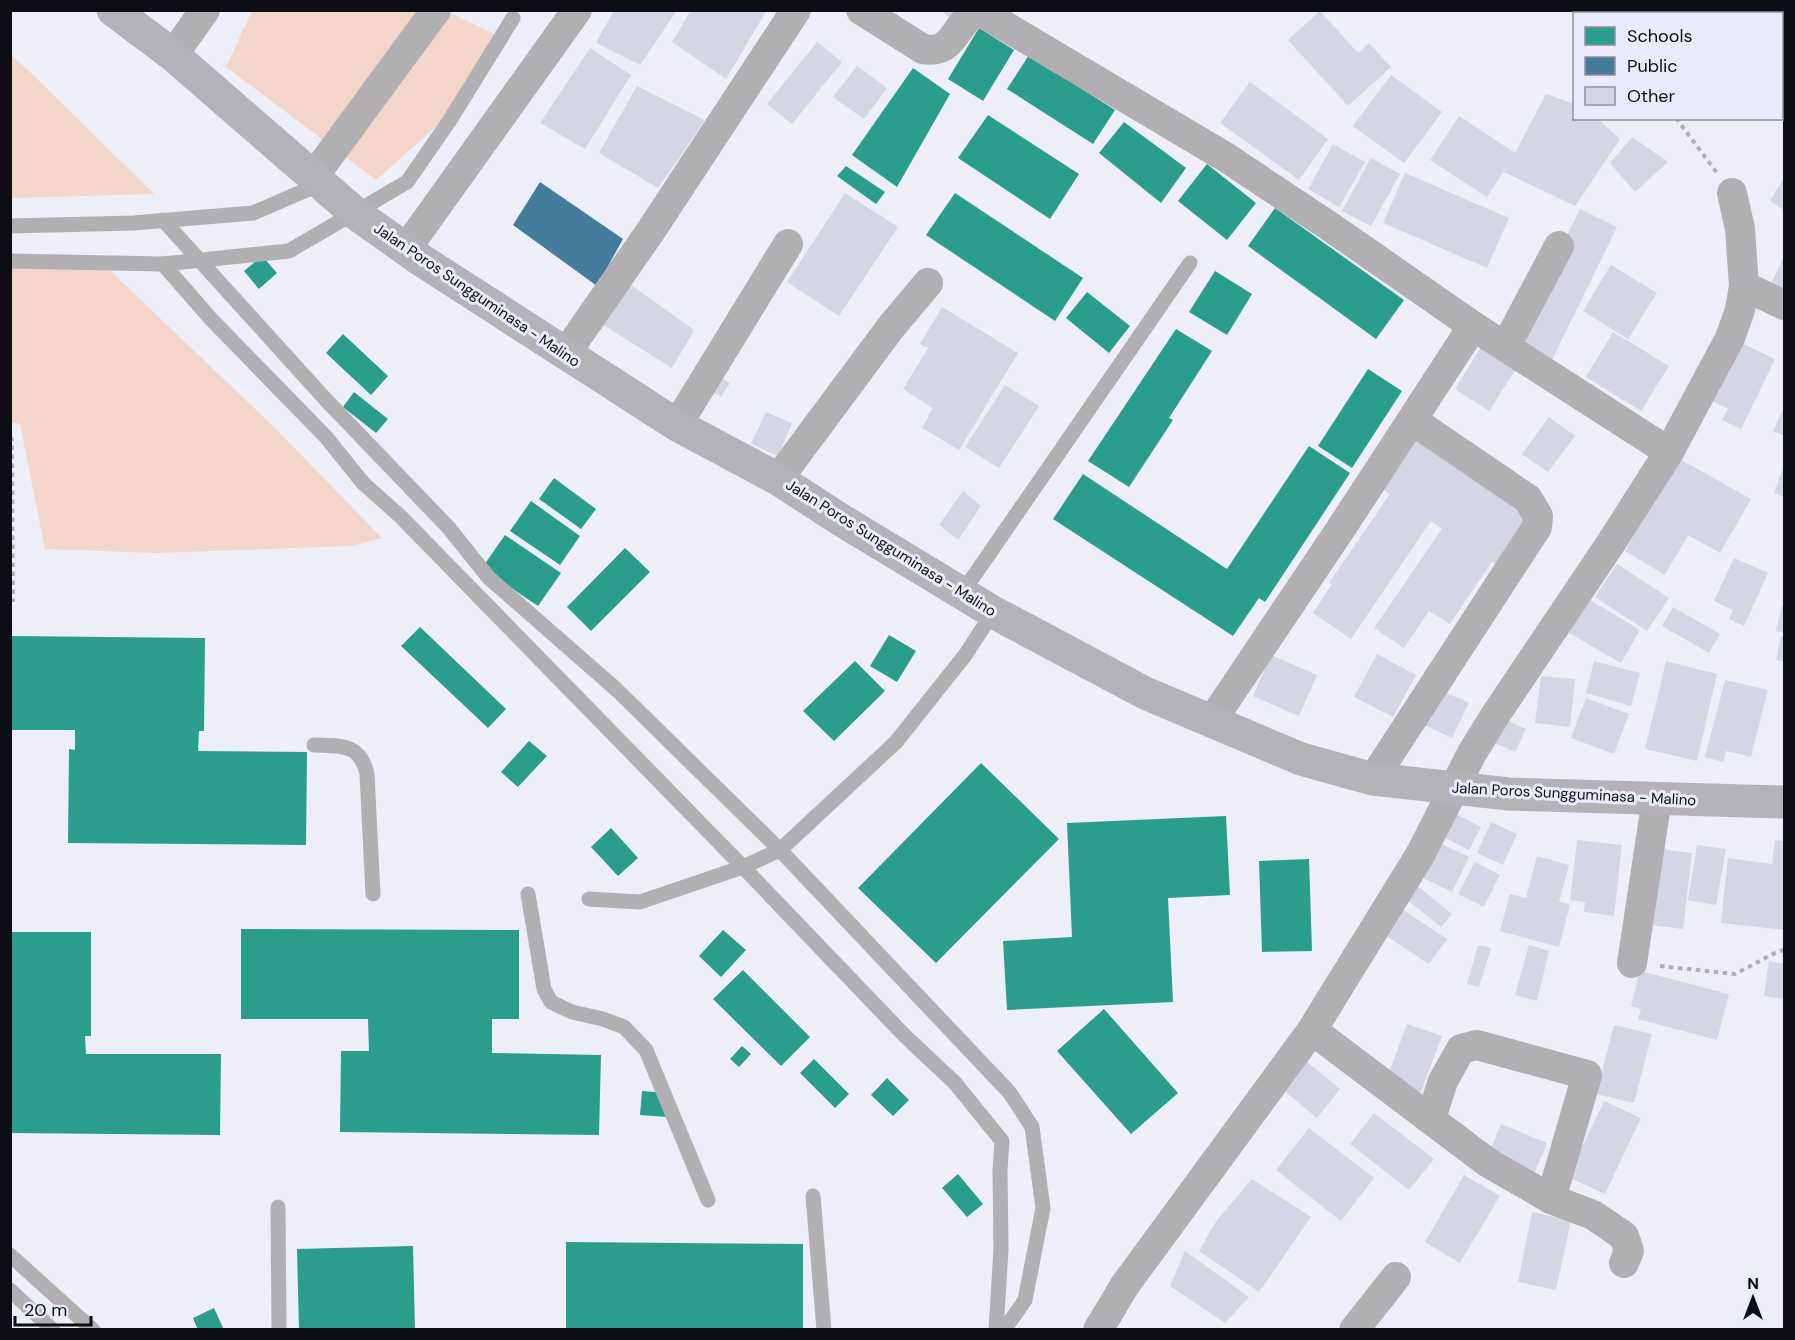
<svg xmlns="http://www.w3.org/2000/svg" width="1795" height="1340" viewBox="0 0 1795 1340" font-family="'DM Sans',sans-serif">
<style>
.green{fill:#f4d5ca}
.schools{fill:#2a9d8f}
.public{fill:#457b9d}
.building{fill:#d4d6e5}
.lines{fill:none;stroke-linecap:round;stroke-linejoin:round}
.path{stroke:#b0aeb1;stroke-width:4;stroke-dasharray:4.5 4.5;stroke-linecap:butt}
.service{stroke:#b1afb1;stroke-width:15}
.minor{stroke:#b1afb1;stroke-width:30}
.primary{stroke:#b4b2b6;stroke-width:33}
.labels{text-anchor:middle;stroke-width:6;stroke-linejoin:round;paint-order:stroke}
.street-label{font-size:15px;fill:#0d0e13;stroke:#e9ebfb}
</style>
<rect width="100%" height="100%" fill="#edeef7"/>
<g class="green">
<path d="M252,11H446L507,40L448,116L376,180L226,67Z"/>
<path d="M11,55L30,72L154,194L11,198Z"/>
<path d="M102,263L273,426L382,538L351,546L157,553L45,549L20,424L11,422L10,265Z"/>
</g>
<g class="schools">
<path d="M979,28L1014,50L983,101L948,79Z"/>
<path d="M1029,55L1115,110L1093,144L1007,89Z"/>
<path d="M913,68L950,94L897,187L852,155Z"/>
<path d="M988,115L1079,174L1050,219L958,158Z"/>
<path d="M1124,122L1186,168L1161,203L1099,153Z"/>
<path d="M1207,164L1256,203L1227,240L1178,201Z"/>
<path d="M846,166L885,192L876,204L837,176Z"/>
<path d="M955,193L1083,278L1055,321L926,235Z"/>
<path d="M1275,208L1404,300L1376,339L1248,246Z"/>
<path d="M262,256L277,273L259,289L244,271Z"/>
<path d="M1215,271L1252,294L1227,335L1189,312Z"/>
<path d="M1087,292L1130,326L1109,353L1066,318Z"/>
<path d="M1176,329L1212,351L1169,418L1173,420L1129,487L1088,461Z"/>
<path d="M343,334L388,376L371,395L326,353Z"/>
<path d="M1368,369L1402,391L1352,468L1318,446Z"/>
<path d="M354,392L388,419L376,433L343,407Z"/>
<path d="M1309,446L1350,473L1265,602L1259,598L1233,636L1053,519L1083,474L1227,569Z"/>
<path d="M554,478L596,509L581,529L539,499Z"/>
<path d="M531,501L580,536L560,565L510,531Z"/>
<path d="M505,535L561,573L538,606L482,568Z"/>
<path d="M625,548L650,572L591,631L567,607Z"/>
<path d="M420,627L506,709L488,728L401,646Z"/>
<path d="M889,635L916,651L897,682L870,666Z"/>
<path d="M10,636L205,638L204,731H199L198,751L307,752L306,845L68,843L69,749L75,750V730H10Z"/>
<path d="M855,661L885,691L834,741L803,711Z"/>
<path d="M529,741L547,756L518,787L501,772Z"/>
<path d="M981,763L1059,839L936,963L858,888Z"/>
<path d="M1226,816L1230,895L1168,898L1173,1002L1007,1010L1003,941L1072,937L1067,823Z"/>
<path d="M611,828L638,858L618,876L591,847Z"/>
<path d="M1309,859L1312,951L1262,952L1259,861Z"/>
<path d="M241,929L519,930V1019H492V1053L601,1055L599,1135L340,1132L341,1051H369L368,1019H241Z"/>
<path d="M723,930L746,950L721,977L699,956Z"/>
<path d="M10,932H91V1036H85L86,1054H221L220,1135L10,1133Z"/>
<path d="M743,970L810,1037L781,1066L713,999Z"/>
<path d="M1104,1009L1178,1093L1131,1134L1057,1051Z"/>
<path d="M742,1046L751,1054L739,1067L730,1059Z"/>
<path d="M814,1059L849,1094L835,1108L800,1073Z"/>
<path d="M887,1078L909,1100L893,1116L871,1095Z"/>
<path d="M642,1091L668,1093L667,1117L640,1115Z"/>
<path d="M958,1174L983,1204L967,1217L942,1188Z"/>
<path d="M566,1242L803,1244V1330H566Z"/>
<path d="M413,1246L415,1330H299L297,1249Z"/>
<path d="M214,1308L224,1330H198L193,1318Z"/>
</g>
<path class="public" d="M540,182L623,239L597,286L513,225Z"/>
<g class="building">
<path d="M614,10H677L640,65L596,43Z"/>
<path d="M691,10H767L726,79L672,42Z"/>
<path d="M940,10H954L951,19Z"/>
<path d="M1320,11L1358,53L1369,43L1391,67L1348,106L1288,40Z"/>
<path d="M817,42L842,62L792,124L767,104Z"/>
<path d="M590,48L631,75L585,149L540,123Z"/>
<path d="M857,66L887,88L864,119L833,97Z"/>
<path d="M1391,75L1442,112L1404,163L1353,126Z"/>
<path d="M1250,82L1328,139L1299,180L1220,123Z"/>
<path d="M637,86L705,120L658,188L599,153Z"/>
<path d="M1546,94L1574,104V118H1597L1620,139L1575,206L1504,172L1508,165L1487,197L1430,160L1459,116L1515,153Z"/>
<path d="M1632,137L1668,162L1635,192L1610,163Z"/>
<path d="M1333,144L1365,162L1339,207L1308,189Z"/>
<path d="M1371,158L1400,174L1371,226L1342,211Z"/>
<path d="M1405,173L1509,218L1487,268L1383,223Z"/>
<path d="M1784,178V210L1770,201Z"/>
<path d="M845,193L898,227L839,316L787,282Z"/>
<path d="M1580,209L1617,227L1550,364L1514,346Z"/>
<path d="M1784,256V296L1769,288Z"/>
<path d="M1611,265L1657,293L1628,339L1583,311Z"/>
<path d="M630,284L694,330L672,368L603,325Z"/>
<path d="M942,307L1018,353L959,450L922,428L933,408L903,389L928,348L920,344Z"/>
<path d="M1613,332L1669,366L1641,411L1586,377Z"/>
<path d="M1735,340L1775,359L1741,429L1722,420L1728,409L1706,398Z"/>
<path d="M1483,344L1518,366L1489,411L1455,389Z"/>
<path d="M716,375L730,383L721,397L707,388Z"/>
<path d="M1005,385L1039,406L999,468L965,447Z"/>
<path d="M1784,407V436L1773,431Z"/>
<path d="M766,412L792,423L778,456L751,444Z"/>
<path d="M1549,417L1575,436L1548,472L1522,454Z"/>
<path d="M1424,427L1544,507L1502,569L1492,562L1450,624L1429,611L1404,648L1374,628L1442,529L1431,521L1351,639L1313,613L1332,584L1329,583L1390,494L1382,489Z"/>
<path d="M1678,458L1751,499L1720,553L1688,535L1665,575L1625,551Z"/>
<path d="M1784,465V497L1774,493Z"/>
<path d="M963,491L981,506L958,540L939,525Z"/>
<path d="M1734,558L1768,573L1744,626L1729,619L1733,610L1714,601Z"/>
<path d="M1617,564L1669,598L1647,631L1595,597Z"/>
<path d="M1588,599L1640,630L1621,663L1569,633Z"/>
<path d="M1782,606H1784V633L1776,631Z"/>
<path d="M1673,607L1720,634L1709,653L1662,626Z"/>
<path d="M1781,636L1784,637V661L1776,660Z"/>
<path d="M1377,654L1416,675L1393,717L1354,697Z"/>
<path d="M1271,655L1317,675L1299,716L1253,696Z"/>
<path d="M1594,661L1640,673L1631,706L1586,693Z"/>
<path d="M1666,661L1717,674L1697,761L1645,749Z"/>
<path d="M1541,676L1575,679L1570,727L1535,723Z"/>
<path d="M1725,680L1768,690L1751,757L1726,751L1723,762L1705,757Z"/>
<path d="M1427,684L1469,703L1452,738L1411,719Z"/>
<path d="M1586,698L1629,714L1614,754L1571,738Z"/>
<path d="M1499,717L1526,729L1515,752L1488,740Z"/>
<path d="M1454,813L1481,827L1469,850L1442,836Z"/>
<path d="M1491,822L1517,834L1503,865L1477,853Z"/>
<path d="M1577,840L1622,845L1614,916L1584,912L1585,902L1570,900Z"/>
<path d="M1775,840L1784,841V930L1721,923L1728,858L1772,864Z"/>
<path d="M1438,842L1469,857L1452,892L1421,877Z"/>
<path d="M1697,845L1726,849L1716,905L1688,900Z"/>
<path d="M1659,849L1692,853L1683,929L1650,925Z"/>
<path d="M1537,856L1569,865L1559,902L1570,905L1559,947L1500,931L1510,894L1526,898Z"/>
<path d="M1475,862L1500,875L1484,907L1458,894Z"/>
<path d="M1415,884L1452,914L1441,927L1404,897Z"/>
<path d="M1399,907L1447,939L1429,964L1382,933Z"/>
<path d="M1478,945L1491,948L1479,987L1467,984Z"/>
<path d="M1529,945L1549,951L1537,1001L1515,995Z"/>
<path d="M1769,961L1784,964V999L1764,996Z"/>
<path d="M1640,971L1729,994L1717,1040L1638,1019L1641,1009L1631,1006Z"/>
<path d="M1407,1024L1442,1036L1420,1094L1386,1081Z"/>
<path d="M1614,1025L1652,1034L1634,1103L1596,1094Z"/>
<path d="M1305,1060L1340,1089L1317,1118L1281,1088Z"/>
<path d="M1604,1101L1641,1118L1605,1194L1568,1177Z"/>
<path d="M1374,1113L1434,1159L1409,1190L1350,1144Z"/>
<path d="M1501,1124L1547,1143L1535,1172L1489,1153Z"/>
<path d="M1309,1128L1374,1178L1341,1221L1276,1170Z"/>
<path d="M1464,1175L1500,1196L1460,1263L1425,1242Z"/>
<path d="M1252,1179L1311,1217L1259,1292L1199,1251L1217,1220Z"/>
<path d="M1532,1212L1571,1221L1556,1290L1518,1282Z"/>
<path d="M1185,1251L1249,1297L1225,1323L1170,1286Z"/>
</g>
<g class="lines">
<g class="path">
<path d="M1595,10L1597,14"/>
<path d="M1676,118L1717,173"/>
<path d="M10,437L12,440L13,602"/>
<path d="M1660,966L1735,974L1777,952L1784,950"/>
</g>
<g class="service">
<path d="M163,220L327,401L448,527L489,578L617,690L780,850L1010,1093L1032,1127L1043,1208L1025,1300L1004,1330"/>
<path d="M10,226L134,223L253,213L322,183"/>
<path d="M10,261L163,264L289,251L407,182L450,120L513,18"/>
<path d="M163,264L210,318L326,437L363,483L401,517L743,867L905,1036L955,1083L1002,1141L1000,1170L1001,1249L996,1330"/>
<path d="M962,593L1190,263"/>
<path d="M314,745C341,746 360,743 367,774L373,894"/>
<path d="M528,894L544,989L551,1002L572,1012L603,1019L624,1027L646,1050L708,1200"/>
<path d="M589,899L640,902L743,867L780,850L896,742L966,654L993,612"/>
<path d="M813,1196L824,1330"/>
<path d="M278,1207L279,1330"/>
<path d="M10,1255L93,1330"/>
<path d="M10,1290L53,1330"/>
</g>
<g class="minor">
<path d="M861,10L923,49C959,56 954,14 983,13L1227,158L1332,228L1473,326L1669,452"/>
<path d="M173,55L205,10"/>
<path d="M314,176L436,10"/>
<path d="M406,249L577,10"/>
<path d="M1744,286L1784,305"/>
<path d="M1506,346L1559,246"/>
<path d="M566,353L652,229L796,10"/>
<path d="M677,425L788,244"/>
<path d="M778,479L891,327L928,283"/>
<path d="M1211,722L1342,527L1473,326"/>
<path d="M1373,779L1537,527L1538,516L1528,499L1412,420"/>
<path d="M1632,963L1657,798"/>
<path d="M1312,1030L1487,1162L1551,1199L1593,1215L1624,1236L1629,1251L1624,1263"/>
<path d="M1431,1118L1443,1081L1461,1049L1477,1045L1587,1075L1551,1199"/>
<path d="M1098,1330L1125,1285L1312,1030L1420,855L1472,753L1496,714L1611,543L1669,452L1730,338L1740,310L1744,286L1740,229L1732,193"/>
<path d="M1354,1330L1396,1277"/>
</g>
<path class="primary" d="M113,10L173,55L355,213L421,260L677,425L778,479L841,520L993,612L1145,693L1301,759L1373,779L1509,794L1784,802"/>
</g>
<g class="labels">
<g class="street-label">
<text transform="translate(477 295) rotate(34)" y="5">Jalan Poros Sungguminasa - Malino</text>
<text transform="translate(891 548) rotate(32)" y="5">Jalan Poros Sungguminasa - Malino</text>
<text transform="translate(1574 794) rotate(3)" y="5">Jalan Poros Sungguminasa - Malino</text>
</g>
</g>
<rect width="1795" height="1340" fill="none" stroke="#0d0e13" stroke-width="24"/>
<rect x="1573" y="12" width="210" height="108" fill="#e9ebfb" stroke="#91939e" stroke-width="1.5"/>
<rect x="1585" y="27" width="30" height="18" fill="#2a9d8f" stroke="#91939e" stroke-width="1.5"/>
<text x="1627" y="42" font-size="18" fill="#0d0e13">Schools</text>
<rect x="1585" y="57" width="30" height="18" fill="#457b9d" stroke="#91939e" stroke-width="1.5"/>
<text x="1627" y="72" font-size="18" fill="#0d0e13">Public</text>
<rect x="1585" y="87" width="30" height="18" fill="#d4d6e5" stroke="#91939e" stroke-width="1.5"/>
<text x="1627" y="102" font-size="18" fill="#0d0e13">Other</text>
<g transform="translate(1753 1298)" stroke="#e9ebfb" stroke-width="4.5" paint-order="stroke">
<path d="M0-4.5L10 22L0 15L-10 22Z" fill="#0d0e13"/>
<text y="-9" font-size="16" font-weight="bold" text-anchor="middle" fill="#0d0e13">N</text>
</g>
<path d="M15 1316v9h76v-9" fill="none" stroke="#0d0e13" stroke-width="3"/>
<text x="24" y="1316" font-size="18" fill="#0d0e13" stroke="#e9ebfb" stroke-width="4.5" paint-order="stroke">20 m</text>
</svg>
